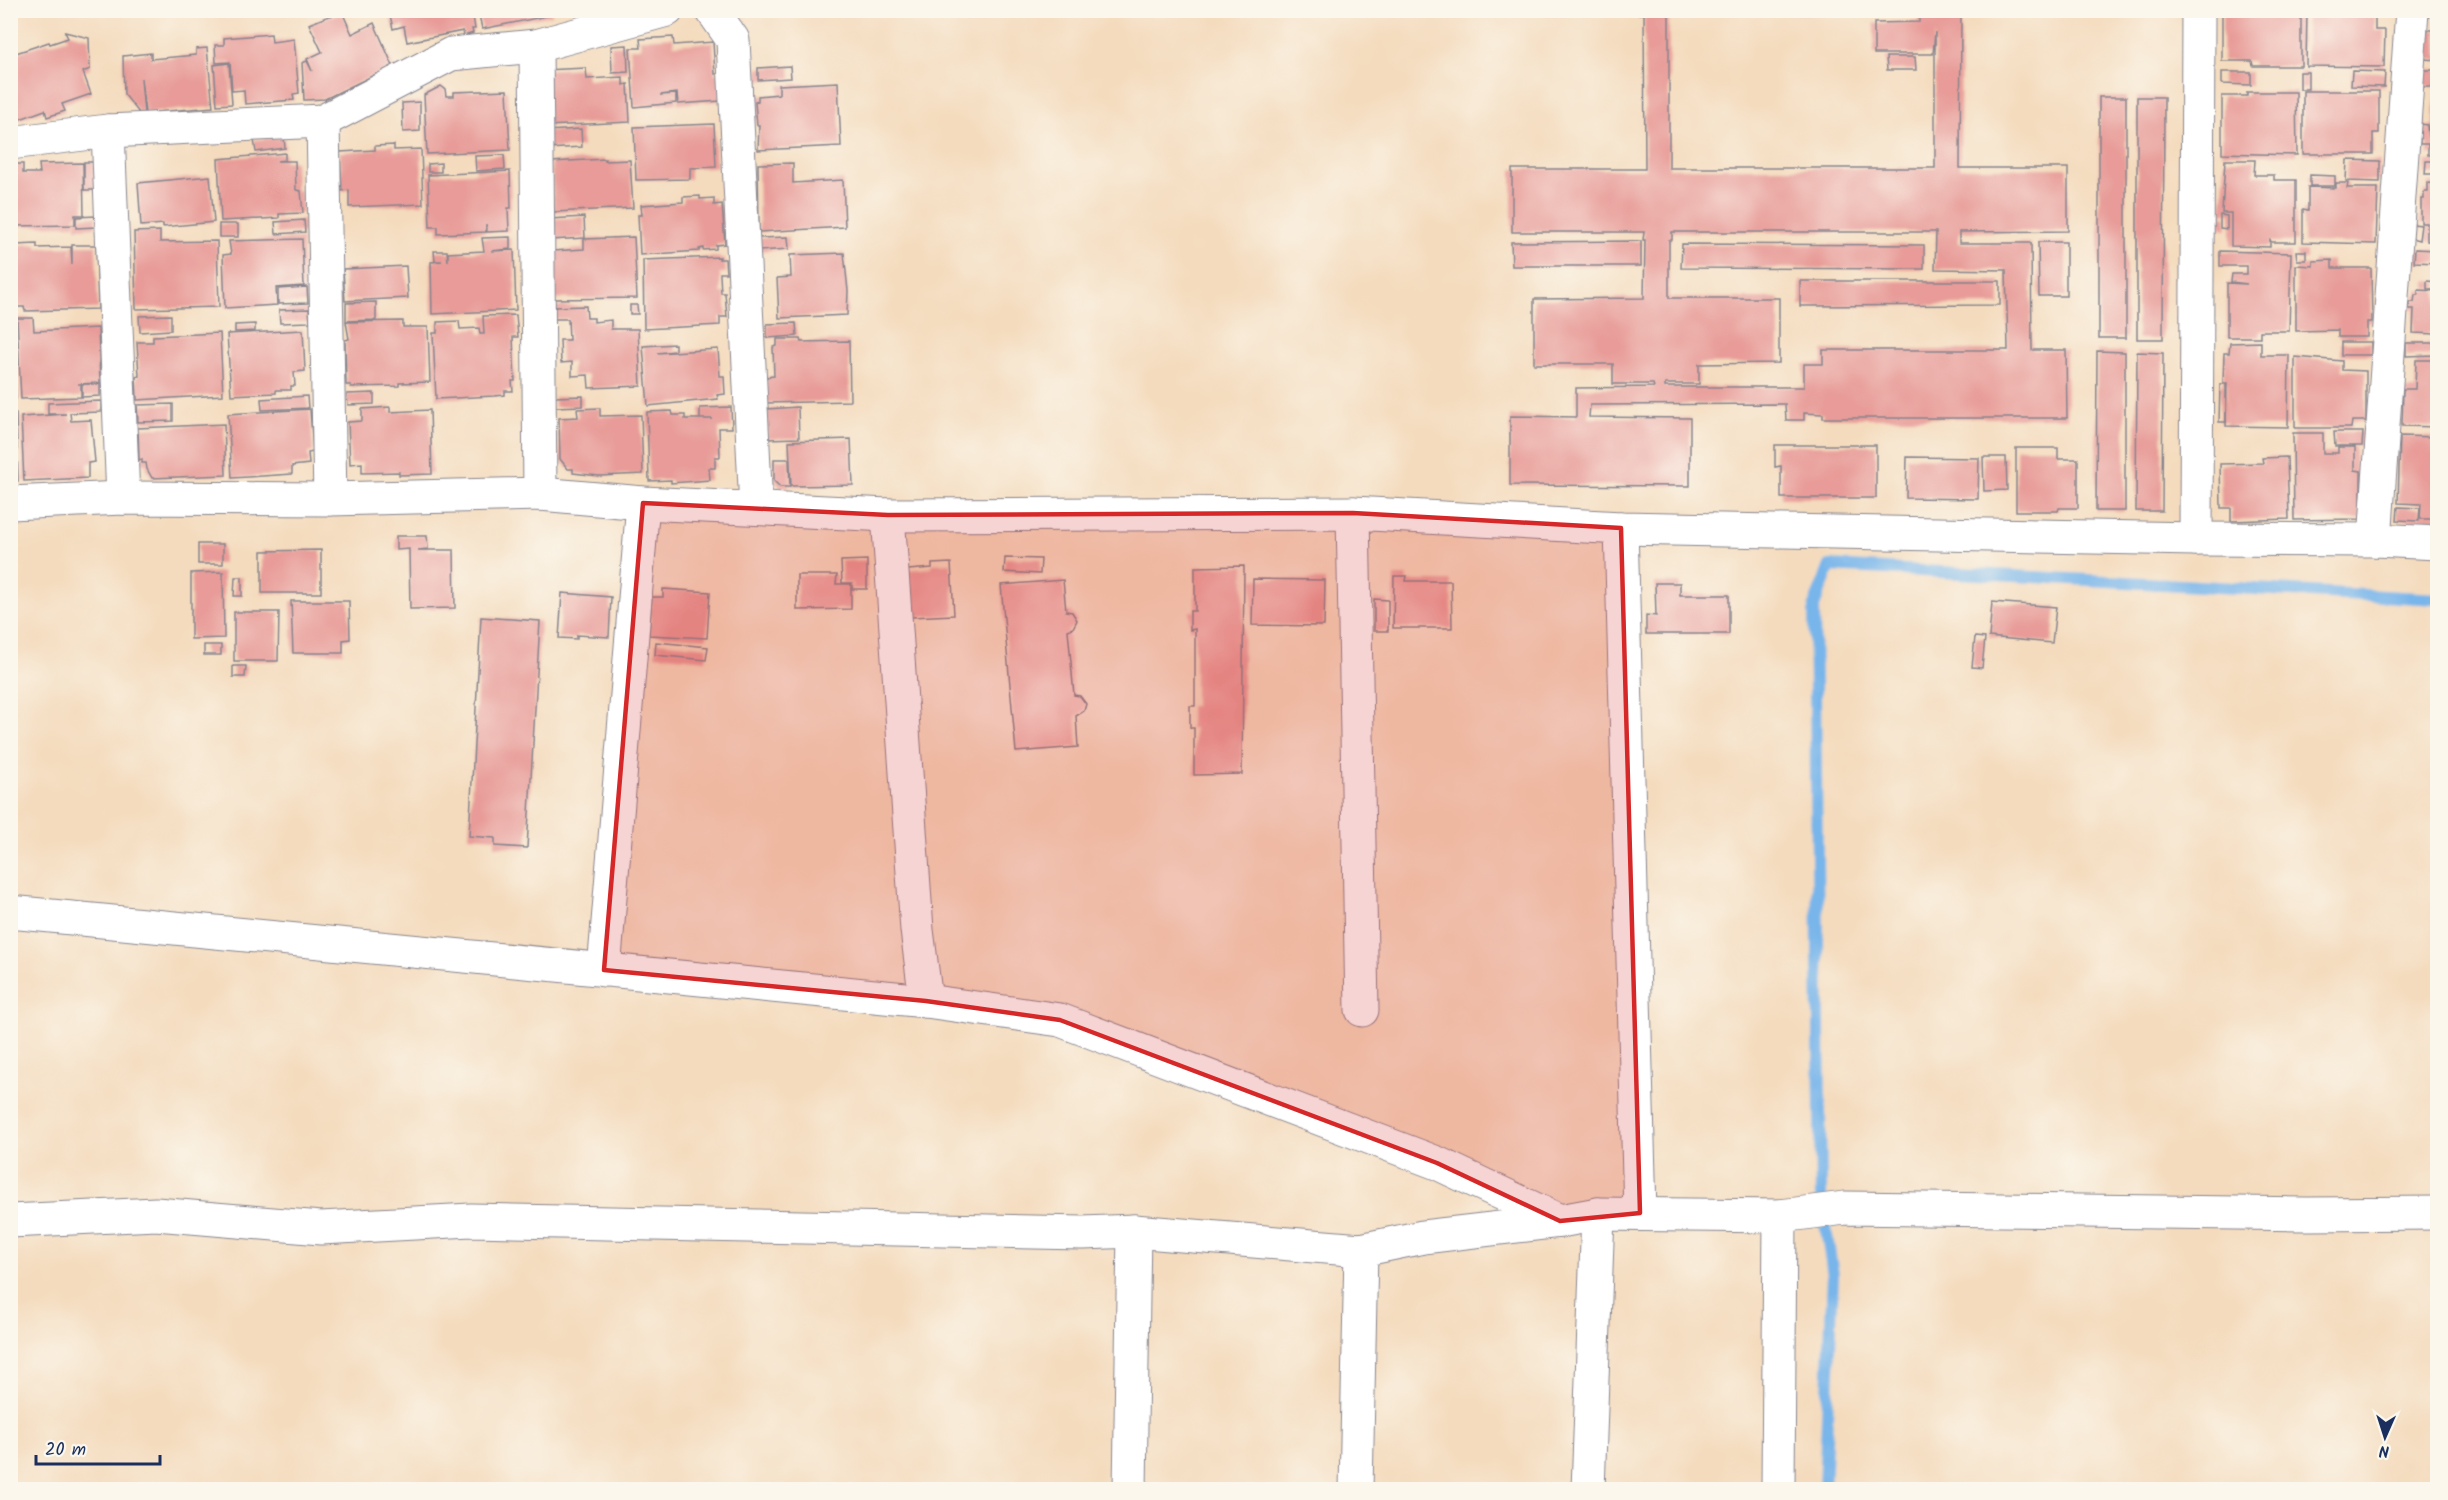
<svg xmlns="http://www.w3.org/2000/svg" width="2448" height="1500" viewBox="0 0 2448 1500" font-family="Kalam,sans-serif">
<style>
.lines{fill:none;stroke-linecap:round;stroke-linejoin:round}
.stream{stroke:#78b5ea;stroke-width:12}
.building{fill:#e89b98;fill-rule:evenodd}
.minor-casing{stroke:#88858e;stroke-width:35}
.minor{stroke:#fff;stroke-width:33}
.marked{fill:#d62828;fill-opacity:0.2;stroke:#d62828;stroke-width:4.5;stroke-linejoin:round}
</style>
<rect width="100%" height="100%" fill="#fbf7ec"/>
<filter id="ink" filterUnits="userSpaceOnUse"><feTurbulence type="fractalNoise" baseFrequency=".0167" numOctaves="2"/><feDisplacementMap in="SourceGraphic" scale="12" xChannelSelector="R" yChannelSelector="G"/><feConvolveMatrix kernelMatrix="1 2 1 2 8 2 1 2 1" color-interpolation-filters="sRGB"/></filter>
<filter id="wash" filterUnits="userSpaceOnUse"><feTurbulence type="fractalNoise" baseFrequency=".008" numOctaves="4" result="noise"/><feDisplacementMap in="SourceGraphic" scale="24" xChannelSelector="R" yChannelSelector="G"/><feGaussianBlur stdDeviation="1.35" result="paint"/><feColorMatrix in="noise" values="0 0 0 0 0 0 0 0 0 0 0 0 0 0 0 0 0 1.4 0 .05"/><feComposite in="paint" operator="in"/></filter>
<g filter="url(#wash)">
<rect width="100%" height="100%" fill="#f4dbbe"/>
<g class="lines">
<path class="stream" d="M1824,1490L1833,1275L1821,1196L1814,606L1830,566L2438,599"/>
</g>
<g id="blocks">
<g class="building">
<path d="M389,10H472L475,29H472L473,33L464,36L463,31L407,42L404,26L393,29Z"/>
<path d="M478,10H551L552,15L482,29Z"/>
<path d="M1516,10H2071V13L1961,14L1960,168H2068V231L1959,232V243H2031L2032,350H2066L2067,418H1823V414L1804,413V420H1786L1785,404L1590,405L1589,417L1690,418V486L1510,485V416L1576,417V388L1654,387L1653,384H1613V364H1534V299L1644,298L1645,240H1643L1644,232H1512V169H1645L1644,14H1516ZM1669,13L1919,14V22L1874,23V54H1933L1935,32V168H1669ZM1672,232H1936L1935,269L2006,270L2008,350H1823V364H1804V387H1665V384H1699V364L1779,363V298H1669V240H1672Z"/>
<path d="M2258,10H2301V66H2253L2252,61H2222V13H2258Z"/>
<path d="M2307,10H2375V30H2385L2384,67L2306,66Z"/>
<path d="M343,14L352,34L374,23L393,66L377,76L376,74L325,99L304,100L302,63L307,61L312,71L307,59L322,52L309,24L329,16Z"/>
<path d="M2424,30H2437L2438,60L2423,59Z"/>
<path d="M65,32L89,38L90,69L83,72L91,94L62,104L65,111L47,117L45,110L12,122L10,55L49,42L50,44L68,38Z"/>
<path d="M271,34L272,42L294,39L299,93L293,94L294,100L245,104L244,90L232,91L230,62L216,63L215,45H224V38Z"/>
<path d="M673,37L674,45L713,42L715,74H719L721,101L678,104L677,93L660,95L676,94V103L634,107L630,48H641L640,39Z"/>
<path d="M627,45L628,72L612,73L611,46Z"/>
<path d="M207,48L213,107L145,113L141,78L144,114H140L124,94L123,56L151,53V59L196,55V49Z"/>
<path d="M1886,57H1915L1916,70H1887Z"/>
<path d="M229,63L232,104L217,105L214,65Z"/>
<path d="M790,66L791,78L758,80V68Z"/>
<path d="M586,68L587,79L623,77V85L628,84L630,122L546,126L543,70Z"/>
<rect x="2421" y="70" width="17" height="17"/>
<path d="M2352,71L2385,72L2384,87L2351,86Z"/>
<path d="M2222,72H2251V85L2222,84Z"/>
<rect x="2300" y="72" width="8" height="17"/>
<path d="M838,82L841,146L758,150L759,125H757L755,102L758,101V96L779,94V85Z"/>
<path d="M441,86L445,89L446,96H454V92L507,90L510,150L427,154L424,95Z"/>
<path d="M2303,91H2379V133H2373V154H2303Z"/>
<path d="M2247,92H2296L2297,155L2222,153V96H2247Z"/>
<rect x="2099" y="97" width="27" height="241"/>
<path d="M2137,97H2164L2163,339H2137Z"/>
<path d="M2435,100L2438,101V155H2428V144H2420V124L2427,125L2428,137L2429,126L2434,125Z"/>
<path d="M420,102V131L403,132L402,103Z"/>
<path d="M714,124L716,167L690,168V179L636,180L634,127Z"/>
<path d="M581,129L582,147L547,149L546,131Z"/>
<path d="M284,137L285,148L256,152L254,140Z"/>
<path d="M394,145V150L421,149L423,204L349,207V190L342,191L340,152L375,150V146Z"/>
<path d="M285,153V160L277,161H295L296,190L301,191L303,213L279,214V218L221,221L218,159Z"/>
<path d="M504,155L505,169L476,171L475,156Z"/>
<path d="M605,159V161L630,160L633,208L554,212L551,162Z"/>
<path d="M2225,160H2255L2254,175H2274V180H2296V242H2271L2270,239V247L2231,246V213H2222Z"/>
<path d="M2347,160L2380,161V182L2346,181Z"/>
<path d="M2426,161H2438V174H2425Z"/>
<path d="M84,162H94L95,190H84Z"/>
<path d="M83,163L84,215H75V225L14,226L12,164H23V173H40L39,164Z"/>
<path d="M441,163V172H428V164Z"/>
<path d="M793,163V183L843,180L845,227L759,232L758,164Z"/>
<path d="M510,171L511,208H508L509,231L487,232L486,224V232L438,234V227H430L428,175Z"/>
<path d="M2310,175L2335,176V186H2310Z"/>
<path d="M210,176L214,222L163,227V224L141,226L138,183Z"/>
<path d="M2336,183H2348L2347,188H2378L2376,244L2303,242V209L2308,210V187L2336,188Z"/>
<path d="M2428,183L2438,184V242L2427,241V223H2421V199H2424V192H2428Z"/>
<path d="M700,196V199L714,198V205L722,204L725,244L716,245V249L703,250V248L699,249V251L640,255L638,215H642L641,205L683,202V197Z"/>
<path d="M2220,215L2227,216V229L2220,228Z"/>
<path d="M96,216V227L76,228V217Z"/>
<path d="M584,217L585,238L550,240L549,219Z"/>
<path d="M304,220L305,232L276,234L275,222Z"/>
<rect x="219" y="224" width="19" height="13"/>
<path d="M2413,224L2421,225L2419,240L2411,238Z"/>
<path d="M160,231V242L217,241L219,307L136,309L134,232Z"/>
<path d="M510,237V249L491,251L514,250L516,310L432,314L431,262L442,261H435L434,251H447L448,261V253L484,251L482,238Z"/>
<path d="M634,237L637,298L552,299L553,251L584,249V239Z"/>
<path d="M788,237L789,249L759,251V238Z"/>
<path d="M302,239L304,286L276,288L277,305L225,308L223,255L231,254L229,241Z"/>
<path d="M1641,241V266H1512L1511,242Z"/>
<path d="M2038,242H2066V296H2039Z"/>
<path d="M37,244V248L71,247L72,265V245H96L98,309L25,311L24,307H16L15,245Z"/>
<path d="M1682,244L1924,245V269L1681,268Z"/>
<path d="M2415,249L2438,250V263L2414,262Z"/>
<path d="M2220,251L2291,253L2289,331H2260V337H2227V283L2247,284L2231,282L2232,274H2247V266H2220Z"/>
<path d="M2296,251H2306V260H2297Z"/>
<path d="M844,253L848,291L847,315L779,318L777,278L791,277L790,255Z"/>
<path d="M720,257L719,259H725L726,273H720V275L721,293H725L727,317H720V325L644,329L643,260Z"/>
<path d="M2332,260V268H2371L2372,322H2367V337H2338V330L2296,331V265L2313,266V261Z"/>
<path d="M406,266L408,298L345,301L343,269Z"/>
<path d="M10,281H12L15,319H10Z"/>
<path d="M1800,281H2000V305L1800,306Z"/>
<path d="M2427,281L2438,282V289H2427Z"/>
<path d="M307,287L308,303L278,304V289Z"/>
<path d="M2418,290L2438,291V334L2413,333L2414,309H2409L2410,302H2414L2415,295H2418Z"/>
<path d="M376,302V320L346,321V303Z"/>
<path d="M630,305H637L638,314H630Z"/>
<path d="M586,306L587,318H594V322L611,320V329H638L641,386L589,388L588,375L572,376V362L561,363L560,340H569L568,319H553V307Z"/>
<path d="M309,309L310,322L280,323L279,310Z"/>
<path d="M171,315V330L140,332L139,316Z"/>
<path d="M516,315L518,337H513L515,381H512L513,391H505V395L494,396L436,399L433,333H437V322L459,321L460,329L479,328L480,334H484L483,316Z"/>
<path d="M17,318H33L34,331L98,328L100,383L78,384H81V397L21,399Z"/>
<path d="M403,321V327H428L430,382L399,383V386L351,387V385H346L345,340L349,339L346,322Z"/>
<path d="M796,323L797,336L767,338V324Z"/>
<path d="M255,324V331L235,332V325Z"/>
<path d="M303,330L305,371L294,372L295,386H291V390H276V393L231,395L227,334Z"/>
<path d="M220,333L223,395L137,400L136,377L139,376L137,342H153V336Z"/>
<path d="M777,339H800L801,342L849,341L850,401L766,403V377L774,376L773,347L777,346Z"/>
<path d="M2261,342V355H2289L2288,427L2226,426L2227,383H2223L2224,353H2229L2230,343Z"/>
<rect x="2341" y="342" width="30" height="13"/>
<path d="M2406,343H2435V355L2406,356Z"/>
<path d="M675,344V351L657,353L718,349L720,376H724L725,394L717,395L718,399L648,406L643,346Z"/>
<path d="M10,349H14L16,399L10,400Z"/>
<path d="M2097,351L2125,352V511H2096Z"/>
<path d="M2137,352L2163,353L2162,511H2136Z"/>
<path d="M2295,357L2342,361V370L2366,371V421H2352L2351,428H2295Z"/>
<path d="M2416,360H2438V427L2402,426L2403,389H2415Z"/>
<path d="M82,384H100V396L82,397Z"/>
<path d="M2220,384H2226V422H2219Z"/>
<path d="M374,393V404L348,405L347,394Z"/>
<path d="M307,396L308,408L262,410L261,399Z"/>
<path d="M583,396V406L555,407L554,397Z"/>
<path d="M101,401V412L70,413L71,421L91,420L95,462L88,463V478L24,481L21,417L66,414H48V403Z"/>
<path d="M173,404V421L138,422L137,405Z"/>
<path d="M390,407V412L430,410L432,474L399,475V472L362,473V463L350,464L348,422L362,421V409Z"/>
<path d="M731,407L732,428H719L720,457H715V468H709L710,480L671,483V480L649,481L647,412L672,411L673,415H685V419H713H700V408Z"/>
<path d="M798,407L799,438L767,439L766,409Z"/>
<path d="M600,408V416L641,415L643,474L599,476L573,473V469H568L560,459L559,418L578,417L577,409Z"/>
<path d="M310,409L313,452L308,453L309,464L292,466V474L232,478L228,414Z"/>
<path d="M10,413H16L18,481H10Z"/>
<path d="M224,424L226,475L152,478L147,469L146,463H142V459L139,460L138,428Z"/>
<path d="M2334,432H2363L2362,446H2335Z"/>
<path d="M2293,433H2323V453H2338V447H2355V470L2361,471V519L2294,520Z"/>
<path d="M2400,436L2438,437V519H2420L2421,504L2398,503Z"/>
<path d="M851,439L853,485L791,486L789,441Z"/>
<path d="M1775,445H1876V498H1781V466L1775,467Z"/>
<path d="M2016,448H2058V459H2078V508H2059L2058,511H2016Z"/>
<path d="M1907,457L1979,458L1978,499L1906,498Z"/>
<path d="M1983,457H2006L2007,490L1984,491Z"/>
<path d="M2287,457L2289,519L2231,521V508H2221L2220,464L2263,463L2262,458Z"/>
<path d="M774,459H789L790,487H780L774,481Z"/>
<path d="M2398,507L2420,508L2419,521L2397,520Z"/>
<path d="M396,536H427L428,549L418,550H454L455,608L410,609L409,549L396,550Z"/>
<rect x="198" y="544" width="25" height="20"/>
<path d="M321,550V593H262V551Z"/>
<path d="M1005,558L1041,559L1040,574L1004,572Z"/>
<path d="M867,560V589H852V583H842L841,561Z"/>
<path d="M951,563L954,615L911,617L908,570L932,568V564Z"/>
<path d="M1244,566L1242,774L1194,775V728H1190V706H1195V629L1190,630V611H1195V567Z"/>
<path d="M223,572L224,638L191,639V573Z"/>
<path d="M797,575H837L836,584H851V609L797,610Z"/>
<path d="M1394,576H1407L1406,581H1451L1452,628H1393Z"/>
<path d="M235,577H242V596H234Z"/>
<path d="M1253,579L1325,580L1324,626L1252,625Z"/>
<path d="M1063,580L1066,611L1072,612L1077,620L1073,628L1068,630L1074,695L1080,696L1086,704L1084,711L1076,716L1078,747L1016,752L1001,585Z"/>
<path d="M1655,583H1680V595H1729V634H1646V615L1656,616Z"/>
<path d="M663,589L710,592L707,638L649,635L652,597H663Z"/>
<path d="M562,593L611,597L609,637L577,635V639L559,638Z"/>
<path d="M1374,599L1388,600V631H1374Z"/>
<path d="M291,601H349L350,639L343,640V653H293Z"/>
<path d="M1992,602L2056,607L2052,643L1989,637Z"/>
<path d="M234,612H279L278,661H234Z"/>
<path d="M481,617L540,621L527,848L495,846V838L469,836Z"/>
<path d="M1975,637L1985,638L1982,668L1972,667Z"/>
<path d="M656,642L708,647L706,660L655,655Z"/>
<rect x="204" y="645" width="17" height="10"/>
<path d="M233,666H246L245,677H233Z"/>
</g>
</g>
</g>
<g filter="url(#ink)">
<use href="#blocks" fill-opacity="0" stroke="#88858e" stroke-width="1.5"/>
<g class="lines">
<defs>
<g id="minor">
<path d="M712,10L733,40L756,508"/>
<path d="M536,46L540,494"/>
<path d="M323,121L330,499"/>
<path d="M108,131L123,498"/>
<path d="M10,143L108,131L323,121L451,54L536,46L667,10"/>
<path d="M10,503L123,498L330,499L540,494L643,503L888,515L1353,513L1621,528L2196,539L2375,540L2438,543"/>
<path d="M1353,513L1362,1010"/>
<path d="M888,515L917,930L926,1001"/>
<path d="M1621,528L1640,1213"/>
<path d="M2196,539L2198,10"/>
<path d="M2375,540L2412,10"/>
<path d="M10,912L926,1001L1060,1020L1437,1163L1560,1221"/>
<path d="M604,970L643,503"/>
<path d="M10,1221L156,1214L321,1228L471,1220L1083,1233L1134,1231L1361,1250L1423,1237L1560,1221L1598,1214L1780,1216L1845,1208L2307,1214L2438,1213"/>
<path d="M1130,1490L1134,1231"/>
<path d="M1356,1490L1361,1250"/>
<path d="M1588,1490L1598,1214"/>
<path d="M1778,1490L1780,1216"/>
</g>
</defs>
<use href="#minor" class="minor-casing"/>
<use href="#minor" class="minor"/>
</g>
</g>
<path class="marked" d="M643,503L888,515L1353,513L1621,528L1640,1213L1560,1221L1437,1163L1060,1020L926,1001L604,970Z"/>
<rect width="2448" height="1500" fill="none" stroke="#fbf7ec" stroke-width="36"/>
<g transform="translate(2385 1437) rotate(183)" stroke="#fbf7ec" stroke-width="4.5" paint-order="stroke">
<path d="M0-4.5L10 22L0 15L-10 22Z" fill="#1b2f5e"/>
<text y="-9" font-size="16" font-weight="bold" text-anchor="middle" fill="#1b2f5e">N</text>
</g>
<path d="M36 1455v9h124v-9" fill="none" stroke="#1b2f5e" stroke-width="3"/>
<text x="45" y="1455" font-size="18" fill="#1b2f5e" stroke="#fbf7ec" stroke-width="4.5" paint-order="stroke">20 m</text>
</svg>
